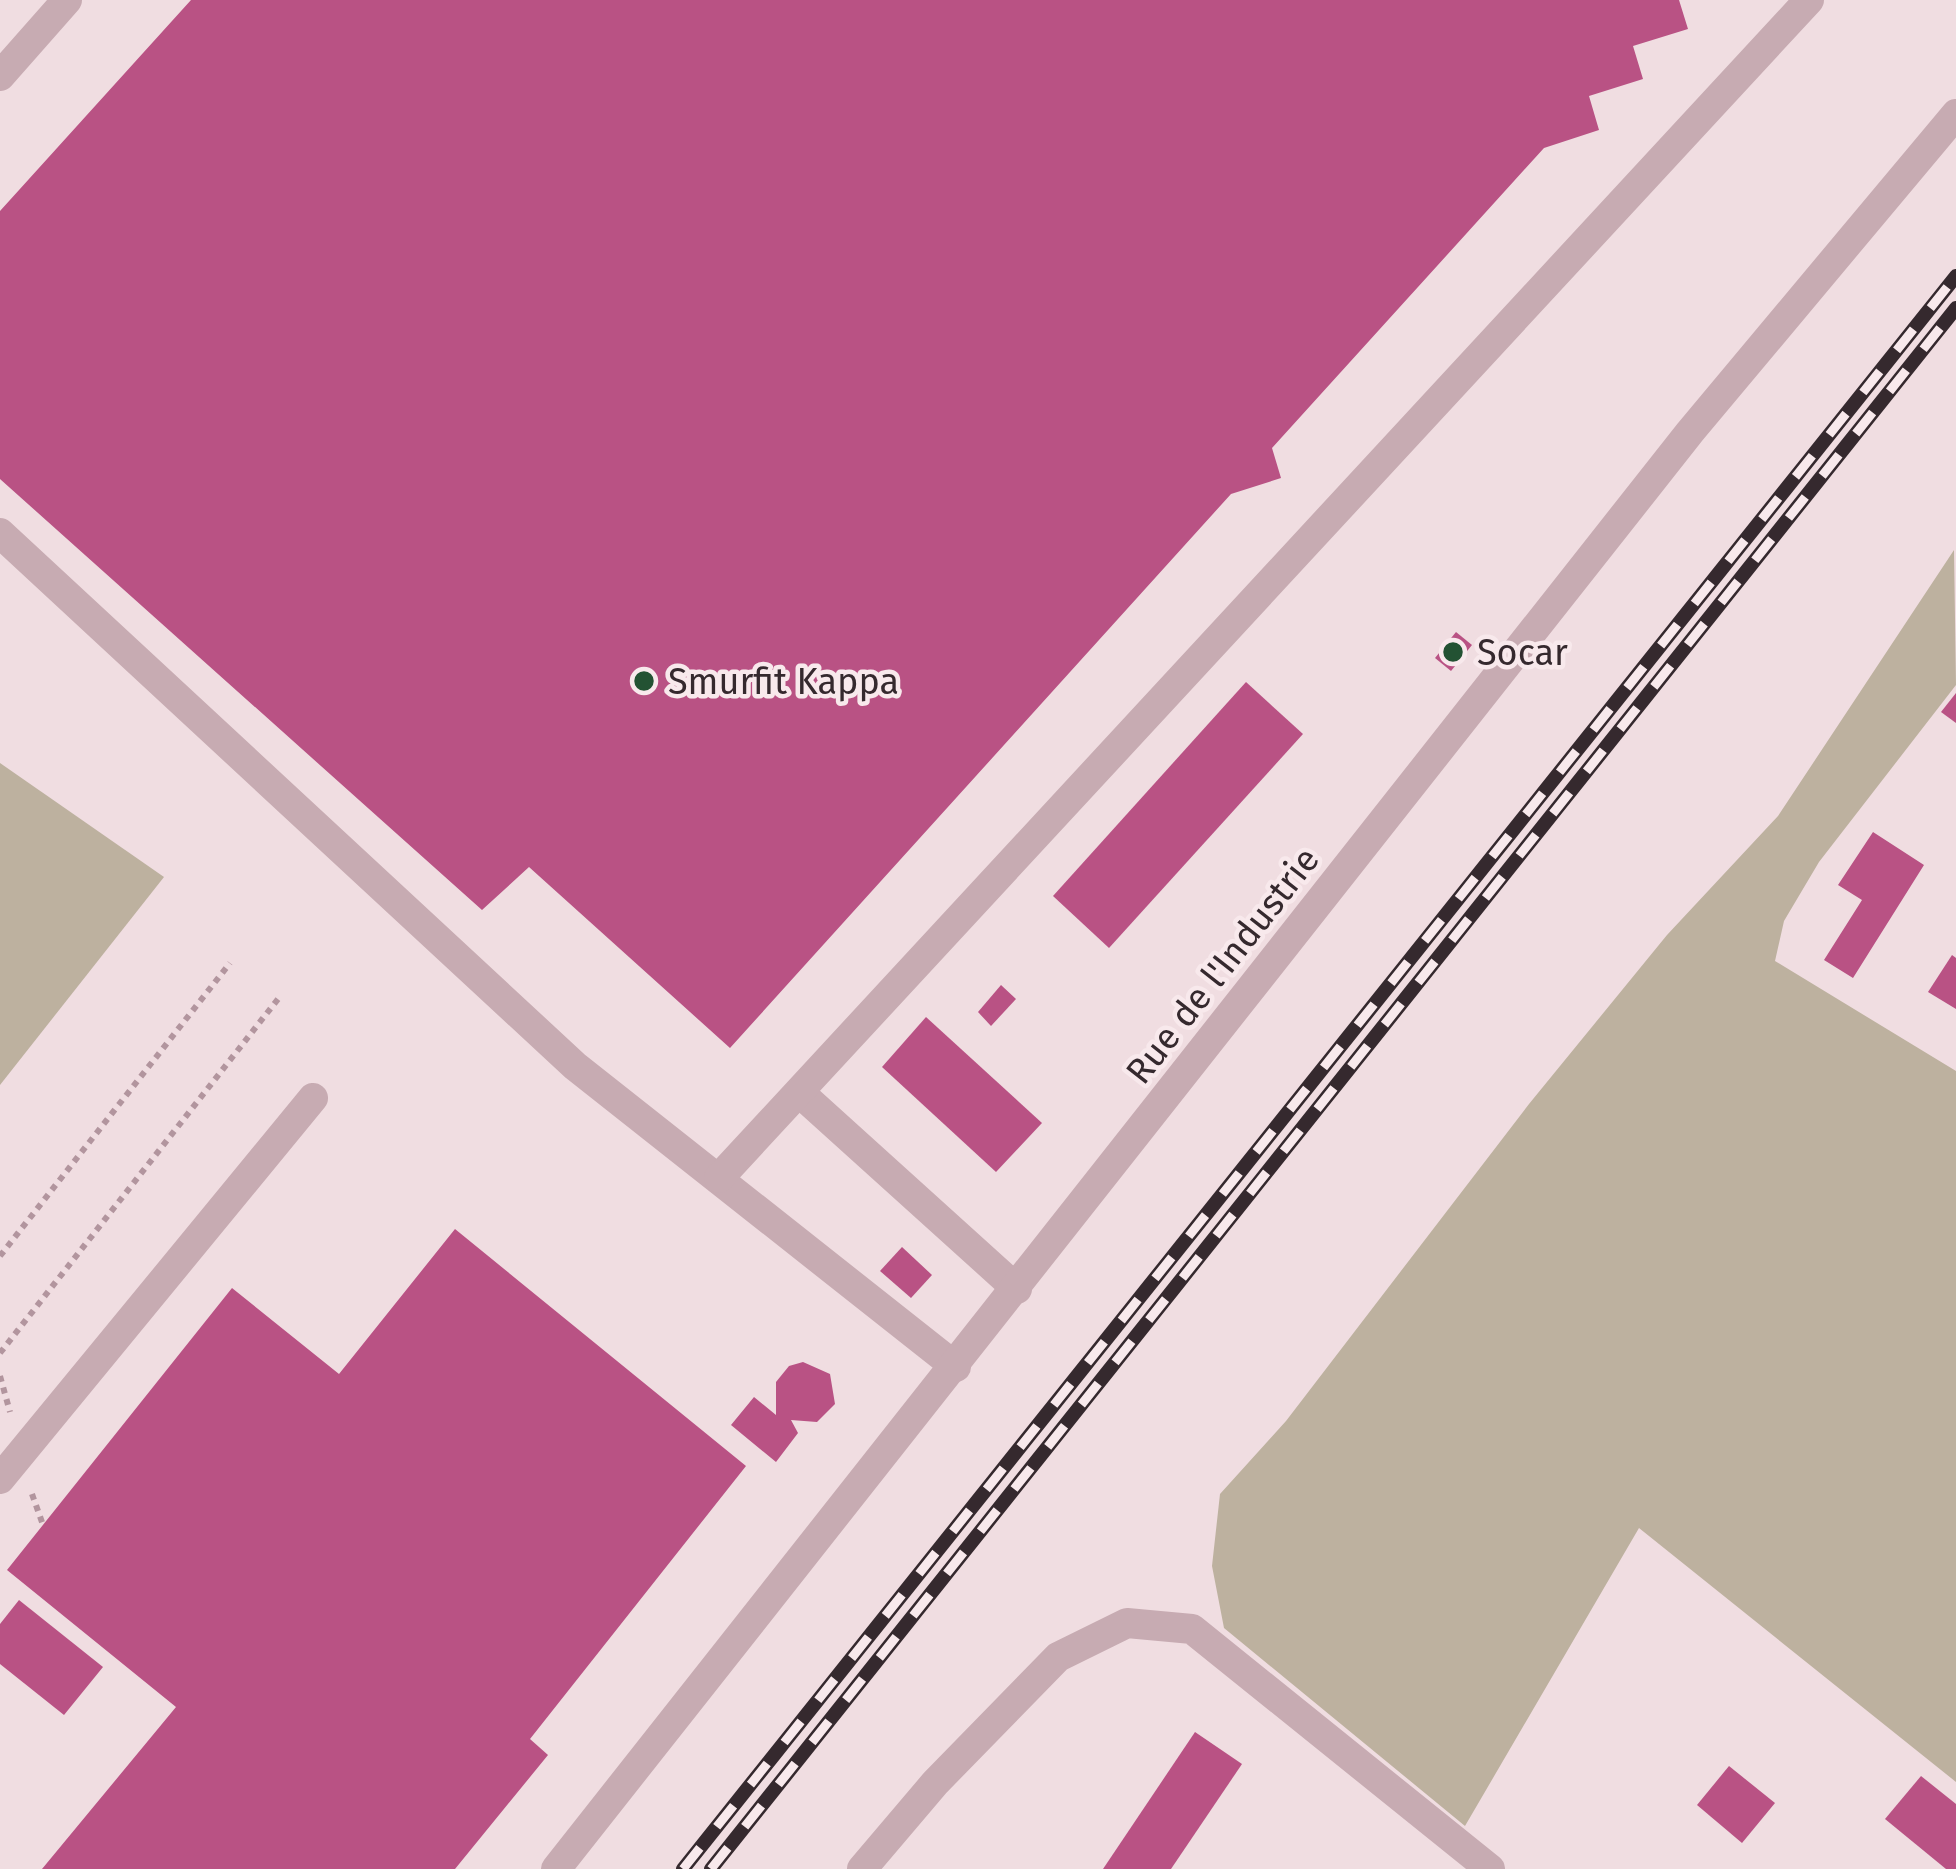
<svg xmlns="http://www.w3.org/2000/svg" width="1956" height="1869" viewBox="0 0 1956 1869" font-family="'Fira Sans',sans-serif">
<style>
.green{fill:#bdb19f}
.building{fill:#b95284}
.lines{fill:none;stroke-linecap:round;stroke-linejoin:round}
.path{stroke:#b2959e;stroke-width:6;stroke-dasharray:6 6;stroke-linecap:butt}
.minor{stroke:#c7abb2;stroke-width:30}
.rail-casing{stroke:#35292e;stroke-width:14}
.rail{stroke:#f8e9ec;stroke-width:9;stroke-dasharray:27;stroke-linecap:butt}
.poi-dot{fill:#235233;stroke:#f8e9ec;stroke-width:4.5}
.labels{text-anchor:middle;stroke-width:9;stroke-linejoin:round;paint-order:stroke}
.poi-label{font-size:36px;fill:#35292e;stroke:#f8e9ec;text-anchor:start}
.street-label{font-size:36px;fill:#35292e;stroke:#f8e9ec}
</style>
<rect width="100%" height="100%" fill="#f0dde1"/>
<g class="green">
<path d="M1954,550L1956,685L1819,862L1784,921L1775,961L1956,1071V1782L1639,1528L1465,1826L1224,1628L1212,1566L1220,1494L1286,1421L1529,1104L1667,935L1778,816Z"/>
<path d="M0,763L164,877L0,1085Z"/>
</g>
<g class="building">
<path d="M191,0H1679L1688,29L1633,46L1643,79L1589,96L1599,130L1544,148L1272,448L1281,478L1231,494L730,1048L529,867L482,910L0,479V211Z"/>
<path d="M1456,632L1472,645L1451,671L1435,658Z"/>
<path d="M1246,682L1303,734L1109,948L1053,896Z"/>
<path d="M1956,693V723L1941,712Z"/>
<path d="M1873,832L1924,865L1853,978L1824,960L1862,900L1838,885Z"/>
<path d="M1952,955L1956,958V1009L1928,992Z"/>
<path d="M1001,985L1016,999L991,1026L978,1012Z"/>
<path d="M926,1017L1042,1123L996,1172L882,1067Z"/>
<path d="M455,1229L746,1466L530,1739L548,1755L455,1869H42L176,1707L7,1570L232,1288L339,1374Z"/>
<path d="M902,1247L932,1275L911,1298L880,1271Z"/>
<path d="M803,1362L830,1374L835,1404L817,1422L791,1420L798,1433L776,1462L731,1425L754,1397L776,1415V1382L789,1366Z"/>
<path d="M19,1600L103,1667L64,1715L0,1664V1624Z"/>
<path d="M1195,1732L1242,1764L1171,1869H1103Z"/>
<path d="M1729,1766L1775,1803L1742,1843L1697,1805Z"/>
<path d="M1921,1776L1956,1804V1869H1946L1885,1819Z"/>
</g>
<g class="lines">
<g class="path">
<path d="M0,1256L230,963"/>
<path d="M0,1353L278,999"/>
<path d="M0,1376L10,1412"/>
<path d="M32,1494L43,1525"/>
</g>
<g class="minor">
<path d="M0,76L67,0"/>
<path d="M0,533L575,1066L956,1367"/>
<path d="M800,1093L1017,1289"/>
<path d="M719,1178L1809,0"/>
<path d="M0,1479L313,1098"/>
<path d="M556,1869L1690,432L1956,114"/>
<path d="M862,1869L935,1783L1058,1657L1127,1623L1192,1629L1490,1869"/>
</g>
<defs>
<g id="rail">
<path d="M683,1869L1956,276"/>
<path d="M711,1869L1956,308"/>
</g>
</defs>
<use href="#rail" class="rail-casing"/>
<use href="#rail" class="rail"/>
</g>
<g class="poi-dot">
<circle cx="1453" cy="652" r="12"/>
<circle cx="644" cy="681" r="12"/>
</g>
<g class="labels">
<g class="poi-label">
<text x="1477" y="665">Socar</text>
<text x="668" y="694">Smurfit Kappa</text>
</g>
<g class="street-label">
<text transform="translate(1222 965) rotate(-52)" y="13">Rue de l'Industrie</text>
</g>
</g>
</svg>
